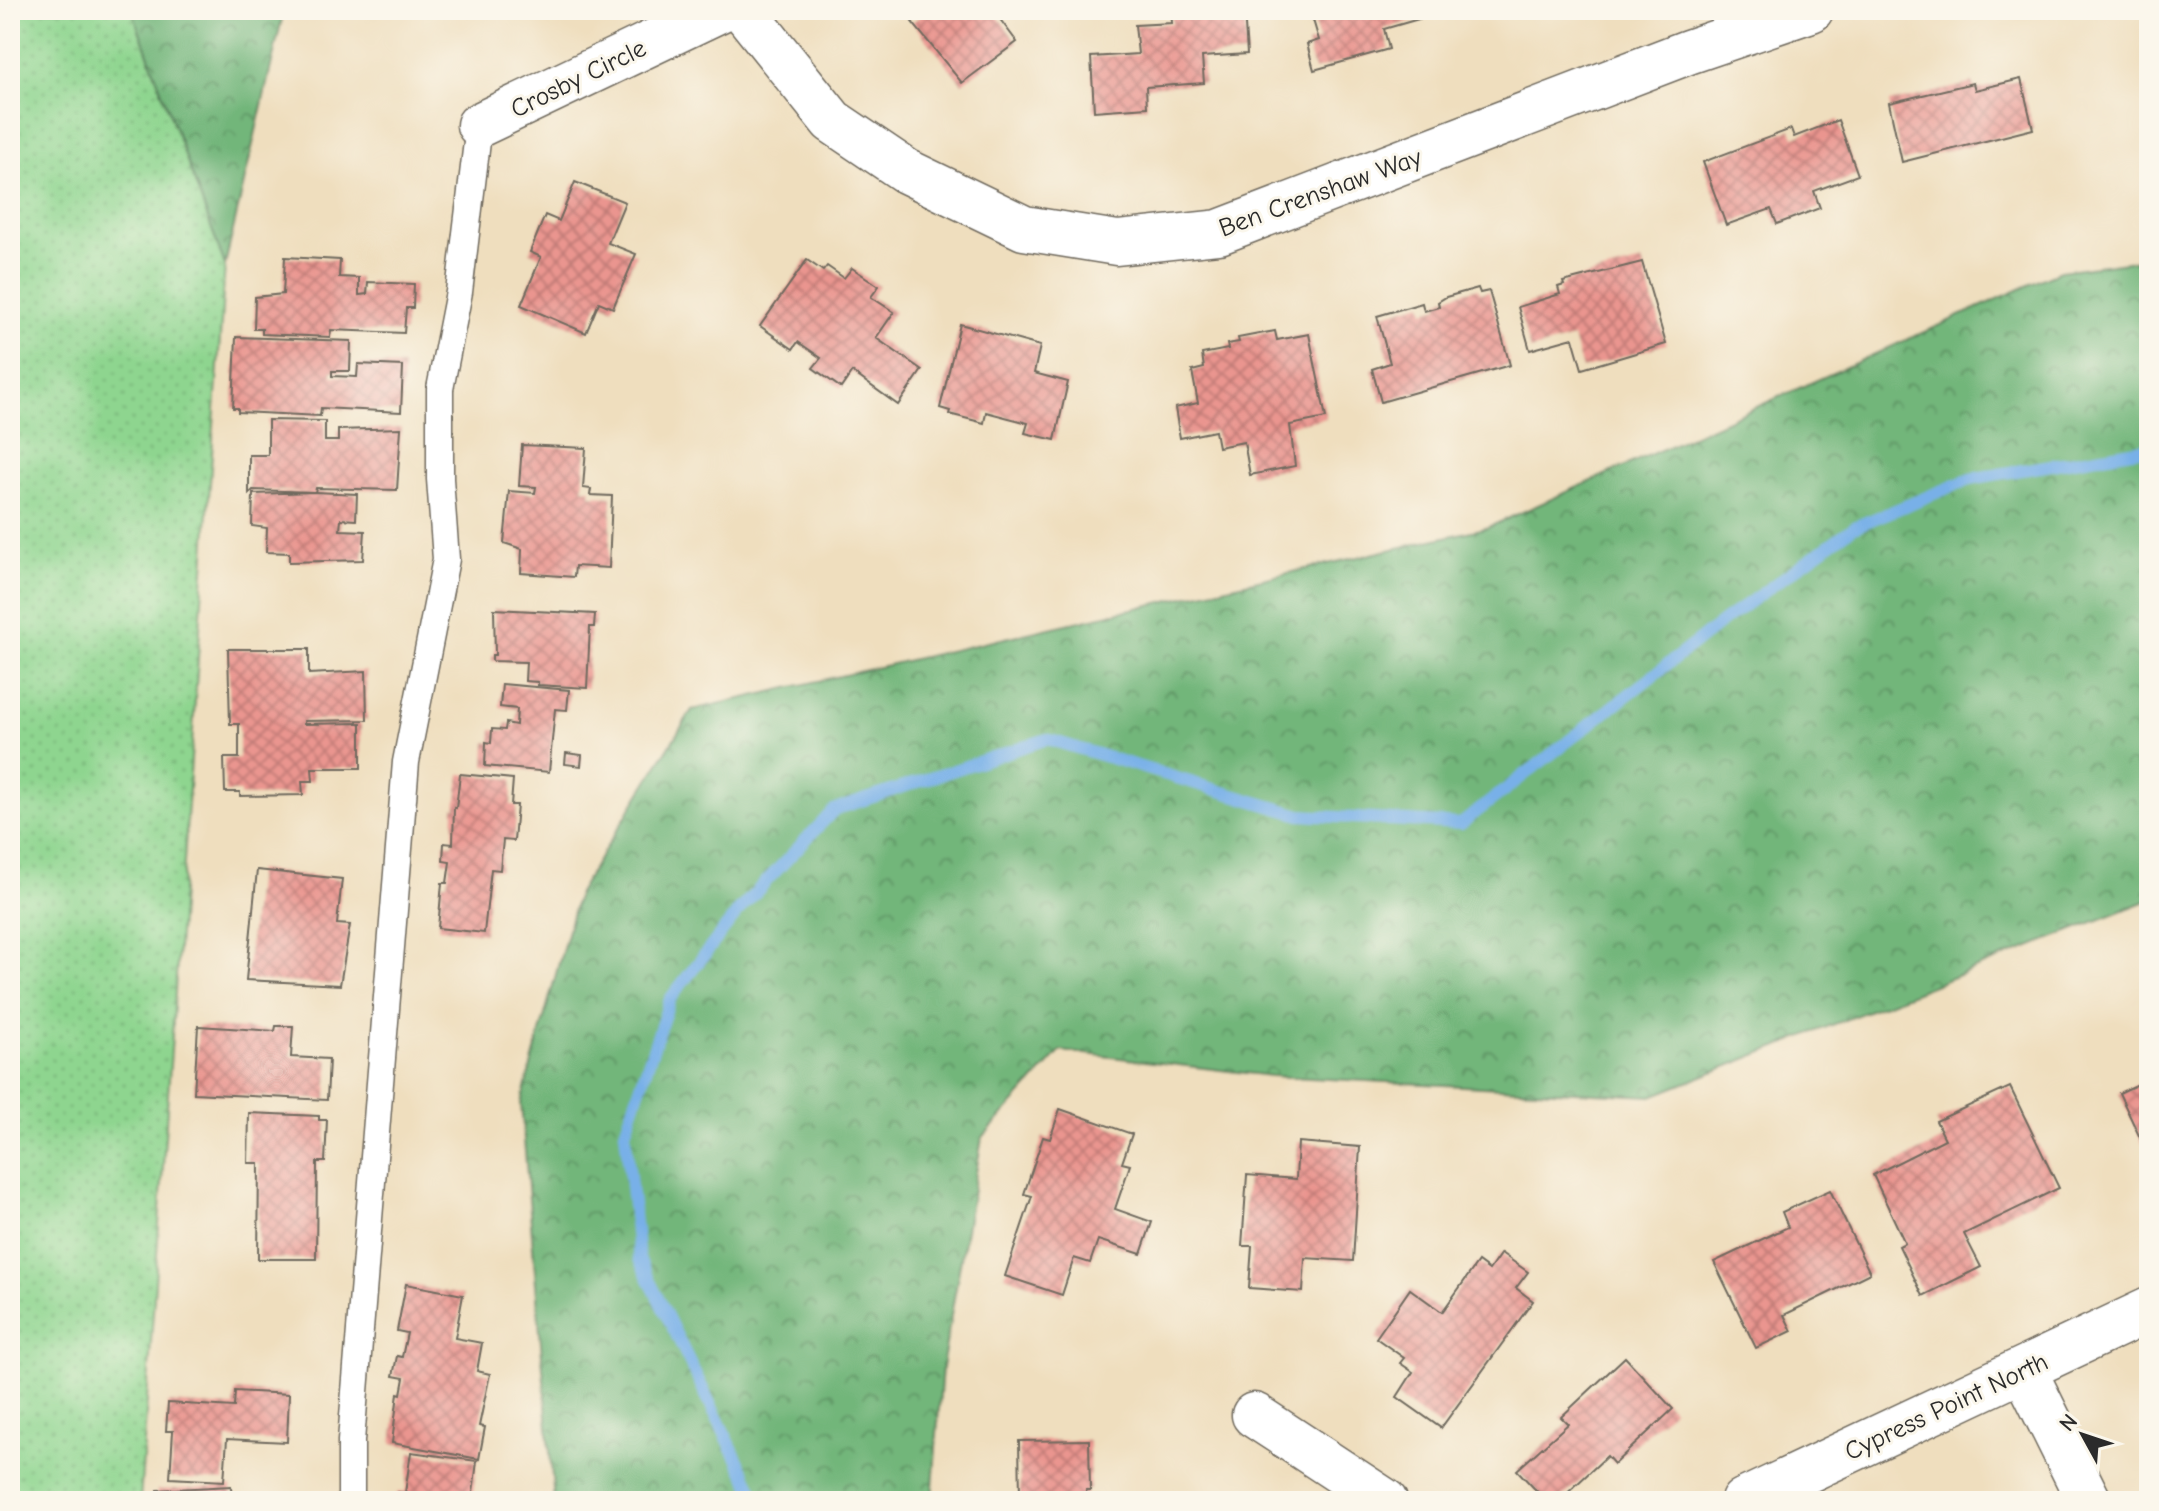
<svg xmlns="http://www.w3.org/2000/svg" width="2159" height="1511" viewBox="0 0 2159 1511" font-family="'Comic Neue',sans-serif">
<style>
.grass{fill:url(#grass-dots);stroke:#5c805d;stroke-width:2}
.forest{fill:url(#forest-crowns);stroke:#4e7052;stroke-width:2}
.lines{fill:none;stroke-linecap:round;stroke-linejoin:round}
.stream{stroke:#78b0e8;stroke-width:12}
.building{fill:url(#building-cross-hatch)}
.lane-casing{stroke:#706a5e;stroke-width:29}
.street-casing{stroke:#706a5e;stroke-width:47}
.lane{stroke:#fff;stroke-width:26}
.street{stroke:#fff;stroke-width:44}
.labels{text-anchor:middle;stroke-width:6;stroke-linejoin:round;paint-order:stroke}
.street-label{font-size:26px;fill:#2b2b2b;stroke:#fbf7ec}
</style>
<defs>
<pattern id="grass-dots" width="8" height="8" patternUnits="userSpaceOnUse" patternTransform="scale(2)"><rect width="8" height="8" fill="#8ed58f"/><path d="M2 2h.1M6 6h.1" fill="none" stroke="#7bb77c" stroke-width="1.8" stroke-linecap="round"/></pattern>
<pattern id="forest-crowns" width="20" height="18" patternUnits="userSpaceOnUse" patternTransform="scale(2)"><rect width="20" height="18" fill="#72b67a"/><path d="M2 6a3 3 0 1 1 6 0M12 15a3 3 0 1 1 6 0" fill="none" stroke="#5e9464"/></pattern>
<pattern id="building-cross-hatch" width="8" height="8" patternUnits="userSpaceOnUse" patternTransform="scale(2)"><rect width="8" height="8" fill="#ea958f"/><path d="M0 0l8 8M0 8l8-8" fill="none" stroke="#be7a75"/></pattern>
</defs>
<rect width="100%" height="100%" fill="#fbf7ec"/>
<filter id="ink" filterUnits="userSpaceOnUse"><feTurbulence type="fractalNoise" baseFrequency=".0125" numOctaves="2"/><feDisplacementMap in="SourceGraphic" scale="16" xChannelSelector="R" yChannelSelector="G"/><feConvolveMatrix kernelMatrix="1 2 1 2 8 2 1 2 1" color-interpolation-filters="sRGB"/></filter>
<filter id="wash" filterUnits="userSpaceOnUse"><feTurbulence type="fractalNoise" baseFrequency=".006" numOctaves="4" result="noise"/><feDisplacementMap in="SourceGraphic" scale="32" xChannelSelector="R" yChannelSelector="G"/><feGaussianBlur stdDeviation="1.8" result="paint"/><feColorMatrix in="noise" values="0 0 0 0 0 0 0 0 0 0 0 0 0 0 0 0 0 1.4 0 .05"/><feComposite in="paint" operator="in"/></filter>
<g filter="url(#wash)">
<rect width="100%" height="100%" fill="#efdebe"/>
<path class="grass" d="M10,10H132L225,265L140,1501H10Z"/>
<g class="forest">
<path d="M132,10H284L225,265Z"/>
<path d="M2149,259V900L1652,1096L1271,1076L1061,1051L982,1138L942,1367L932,1501H554L521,1103L578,893L692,710L1489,527L2060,271Z"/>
</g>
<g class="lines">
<path class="stream" d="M758,1501L639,1259L625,1132L670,999L740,909L834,810L1047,739L1300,815L1461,824L1726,619L1854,527L1970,479L2149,448"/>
</g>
<g id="blocks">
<g class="building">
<path d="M920,10H993L1017,42L962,83L912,22L923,14Z"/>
<path d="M1171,10H1244L1247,54L1202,57L1204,83L1146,87L1147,107L1094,111L1091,57L1138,54L1135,25L1172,23Z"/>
<path d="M1310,10H1427L1429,16L1384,29L1389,49L1314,70L1307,44L1319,40Z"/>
<path d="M2021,79L2033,129L1902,162L1889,103L1973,83L1975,90Z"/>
<path d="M1838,120L1858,175L1814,191L1820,208L1777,224L1771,209L1726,225L1703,162L1791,129L1794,137Z"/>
<path d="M575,182L625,202L608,243L636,254L613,308L599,302L586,333L521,305L541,257L530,252L545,215L559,221Z"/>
<path d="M285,257L340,260L339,277L359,278V295L367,294L368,282L414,284L413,308H406L404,333L331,330L330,337L262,334V329H254L255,297L283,294Z"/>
<path d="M807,260L823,271L827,266L844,278L852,268L879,286L871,297L894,312L876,338L922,370L898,405L852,372L841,388L813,368L821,358L798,342L793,349L760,326Z"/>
<path d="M1642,262L1666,344L1582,369L1573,338L1530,350L1518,307L1560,294L1558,287L1564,285L1563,282Z"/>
<path d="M1478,288L1480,293L1489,291L1510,365L1381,402L1372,369L1390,363L1377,316L1422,303L1424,311L1439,307L1438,302L1446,297Z"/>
<path d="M960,324L1040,346L1034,373L1068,382L1055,440L1025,433L1028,423L986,412L984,423L949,414L950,411L940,408Z"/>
<path d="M1275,331L1277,340L1309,334L1326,418L1290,425L1295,466L1250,475L1244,442L1218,447L1215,431L1180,438L1175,408L1198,403L1192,371L1204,368L1202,354L1228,349L1227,344L1239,342L1238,338Z"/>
<path d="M236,337L351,341L350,371H332V376L357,377L358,364L403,366L401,412L321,408L320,416L238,412V408H233Z"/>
<path d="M268,420L325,421V441H338V430L401,428L397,490L316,488L315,492L253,490L249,494V455H268Z"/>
<path d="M522,445L586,448L583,488L591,489L590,495L612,496L609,568L575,566L574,577L521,573L522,549L504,543L509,491L535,493L536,487L519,486Z"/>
<path d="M315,492L357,494L356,520L341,519L340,530L365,531L363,560L289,562V553L266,552L267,528L252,526L253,494Z"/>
<path d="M494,609L595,614L594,627H590L587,688L538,685V682L525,681L526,662L492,661V655H495Z"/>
<path d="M228,649H309V674L366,671L367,720L304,721V724L361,723V768H312L313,781H302L303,795L240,796V792H225L224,758H239V724H230Z"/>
<path d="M502,684L569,690L567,710L555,709L549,772L485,766L486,742L491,743L492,729L505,730L506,723L516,725L517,709L500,707Z"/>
<path d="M566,753L582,755L581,766L565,764Z"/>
<path d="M460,774L513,779L511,805H517L514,841L503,840L500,870L491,869L484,933L438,928L442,883H447L450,862L443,861L444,843L453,844L454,807L456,808Z"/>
<path d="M257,870L342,879L337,924L350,925L340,985L246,980Z"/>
<path d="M198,1026L275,1031L276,1026H293L291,1057L329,1059L327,1100L194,1093Z"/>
<path d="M2149,1079V1157L2119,1093Z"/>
<path d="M2010,1087L2059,1188L1964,1234L1981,1267L1923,1296L1899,1246L1905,1243L1873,1175L1945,1139L1936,1121Z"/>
<path d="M1060,1109L1132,1134L1122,1163L1130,1165L1115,1209L1152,1222L1141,1254L1098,1240L1090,1263L1074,1258L1062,1295L1005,1276L1032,1196L1024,1194L1043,1137L1050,1139Z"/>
<path d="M249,1113L319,1116V1120H327L325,1162H317L316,1259H258L259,1163H248Z"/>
<path d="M1298,1142L1360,1147L1353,1261L1305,1258L1303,1292L1249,1288L1252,1246H1242L1247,1175L1296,1179Z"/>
<path d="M1830,1190L1870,1273L1784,1315L1792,1331L1756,1348L1714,1262L1788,1227L1782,1212Z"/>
<path d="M1501,1253L1528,1272L1516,1288L1533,1301L1441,1428L1397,1397L1413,1372L1400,1363L1404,1358L1376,1338L1410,1289L1442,1312L1478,1262L1489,1270Z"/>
<path d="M406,1284L463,1295L455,1338L482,1343L477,1371L490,1374L479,1426L485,1427L479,1459L392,1443L398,1393L401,1394L404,1378L393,1376L397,1356L402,1357L407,1333L397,1331Z"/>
<path d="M1625,1357L1673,1409L1614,1464L1607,1456L1559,1501H1546L1517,1470L1568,1424L1561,1417Z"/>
<path d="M235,1391L289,1394L287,1442L227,1439L224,1481L170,1478L173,1431H166L168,1403L234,1407Z"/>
<path d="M1089,1440L1090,1490H1086V1501H1009V1496H1020L1019,1441Z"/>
<path d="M411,1452L477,1461L472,1501H393L398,1492L405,1493Z"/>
<path d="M231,1486L232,1501H157L158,1490Z"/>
</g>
</g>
</g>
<g filter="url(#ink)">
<use href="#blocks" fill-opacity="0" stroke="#706a5e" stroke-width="2"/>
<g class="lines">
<defs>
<path id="lane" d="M351,1501V1441L406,762L446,559L440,479V389L459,292L479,125"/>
<g id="street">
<path d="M743,10L832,121L906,171L1024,228L1117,243L1219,232L1688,52L1811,10"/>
<path d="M479,125L720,10"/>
<path d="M2024,1370L2089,1501"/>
<path d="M1254,1415L1385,1501"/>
<path d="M1743,1501L2149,1310"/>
</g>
</defs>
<use href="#lane" class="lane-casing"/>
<use href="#street" class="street-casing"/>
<use href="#lane" class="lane"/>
<use href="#street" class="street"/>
</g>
</g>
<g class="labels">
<g class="street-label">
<text transform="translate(578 78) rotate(-26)" y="9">Crosby Circle</text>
<text transform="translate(1320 192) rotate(-20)" y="9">Ben Crenshaw Way</text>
<text transform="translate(1946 1406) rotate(-25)" y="9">Cypress Point North</text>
</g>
</g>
<rect width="2159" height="1511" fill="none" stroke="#fbf7ec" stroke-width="40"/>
<g transform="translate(2083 1435) rotate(310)" stroke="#fbf7ec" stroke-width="6" paint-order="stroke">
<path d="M0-6L14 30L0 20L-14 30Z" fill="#2b2b2b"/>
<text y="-12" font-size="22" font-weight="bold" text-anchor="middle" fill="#2b2b2b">N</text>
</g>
</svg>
